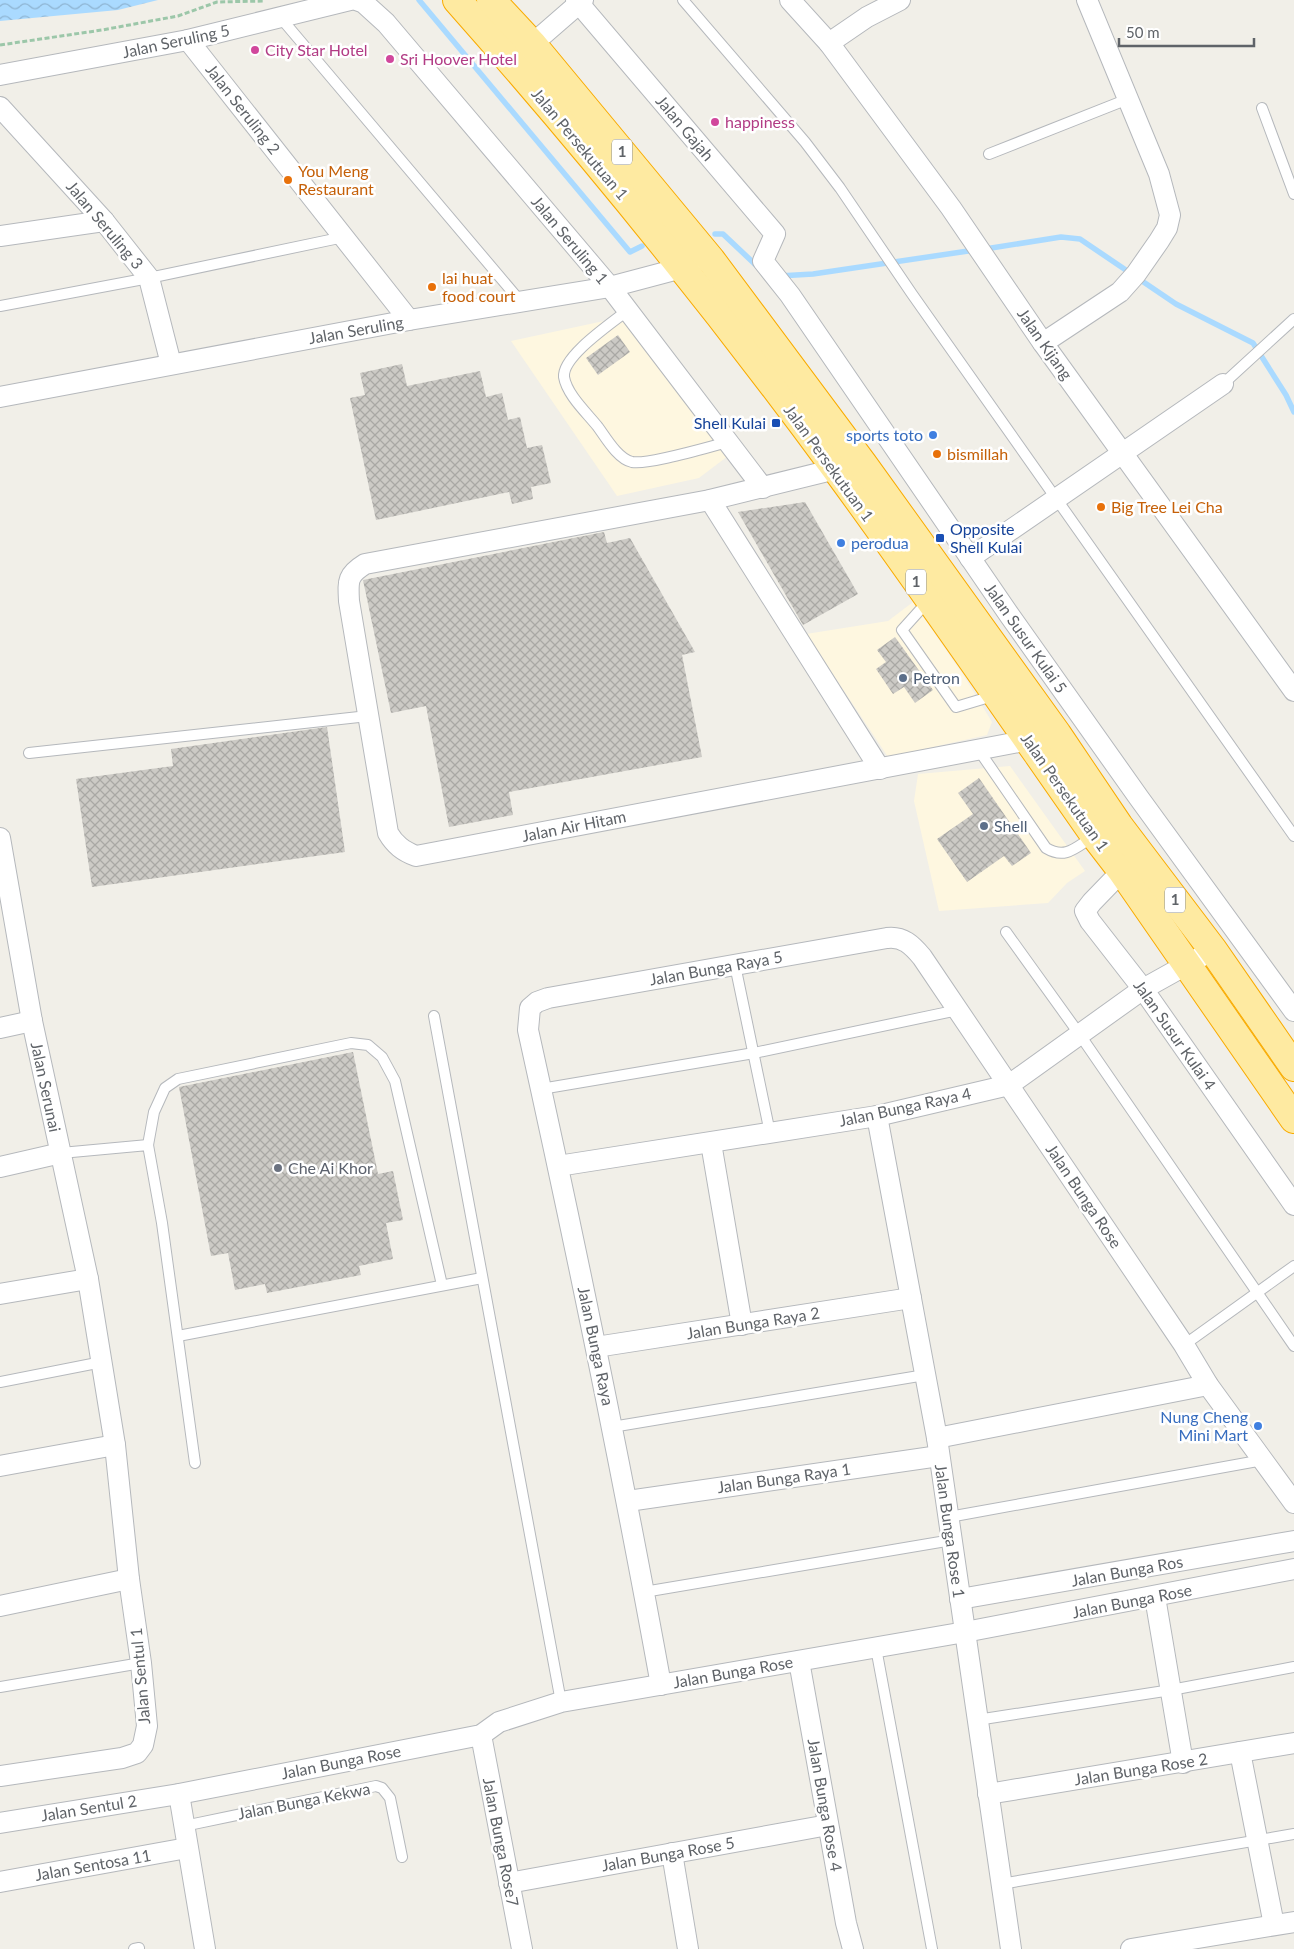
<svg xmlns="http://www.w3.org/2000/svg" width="1294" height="1949" viewBox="0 0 1294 1949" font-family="Lato,sans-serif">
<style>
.commercial{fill:#fef7e0}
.water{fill:url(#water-waves)}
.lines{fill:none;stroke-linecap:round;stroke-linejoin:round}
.stream{stroke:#aadaff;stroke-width:5.5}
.building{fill:url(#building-cross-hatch)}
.service-casing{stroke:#b5b8bc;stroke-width:12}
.minor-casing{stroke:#b5b8bc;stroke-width:22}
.trunk-casing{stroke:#f9ab00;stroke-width:30}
.path{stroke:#9cc7a9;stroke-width:3;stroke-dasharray:5 2.5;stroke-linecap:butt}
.service{stroke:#fff;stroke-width:10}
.minor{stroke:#fff;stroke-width:20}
.trunk{stroke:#feeaa1;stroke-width:28}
.hotel-dot{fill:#d1479c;stroke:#fff;stroke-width:2}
.food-dot{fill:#e8710a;stroke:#fff;stroke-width:2}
.transit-dot{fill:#1a4fb4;stroke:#fff;stroke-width:2}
.shop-dot{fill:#3f7fe0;stroke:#fff;stroke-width:2}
.service-dot{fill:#5c6f8a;stroke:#fff;stroke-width:2}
.worship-dot{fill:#6b7280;stroke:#fff;stroke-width:2}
.labels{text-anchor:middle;stroke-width:5;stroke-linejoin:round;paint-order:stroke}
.shield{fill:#fff;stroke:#8f9295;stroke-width:1}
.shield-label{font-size:15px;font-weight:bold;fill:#5f6368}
.street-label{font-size:16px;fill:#5f6368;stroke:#fff}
.hotel-label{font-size:16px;fill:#b23c85;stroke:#fff;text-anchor:start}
.food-label{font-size:16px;fill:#c56008;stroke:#fff;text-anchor:start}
.transit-label{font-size:16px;fill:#164399;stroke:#fff;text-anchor:end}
.shop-label{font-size:16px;fill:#366cbe;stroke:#fff;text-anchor:end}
.service-label{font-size:16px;fill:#4e5e75;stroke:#fff;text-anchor:start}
.worship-label{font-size:16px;fill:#5b616d;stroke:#fff;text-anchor:start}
</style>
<defs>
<pattern id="water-waves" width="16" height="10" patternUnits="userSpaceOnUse" patternTransform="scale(1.25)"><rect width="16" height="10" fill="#aadaff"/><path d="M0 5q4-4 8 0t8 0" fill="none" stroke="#8eb4d2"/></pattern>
<pattern id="building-cross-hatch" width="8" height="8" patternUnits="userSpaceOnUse" patternTransform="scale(1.25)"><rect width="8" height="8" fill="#cccac5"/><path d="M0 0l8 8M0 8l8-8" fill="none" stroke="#a9a8a4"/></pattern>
</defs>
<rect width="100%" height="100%" fill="#f1efe8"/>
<g class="commercial">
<path d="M627,316L728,456L699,478L617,496L511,341Z"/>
<path d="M913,602L964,676L992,722L987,735L888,757L806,634L888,621Z"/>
<path d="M1010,766L1085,871L1067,883L1048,903L939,911L914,801L918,774Z"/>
</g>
<path class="water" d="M0,0H158L118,10L0,21Z"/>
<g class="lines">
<g class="stream">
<path d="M419,0L630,252L642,246"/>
<path d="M715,234H723L759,268"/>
<path d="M985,249L1061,237L1080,239L1176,304L1253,343L1286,395L1294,412"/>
<path d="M779,276L813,274L975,250"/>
</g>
</g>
<g class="building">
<path d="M618,335L630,352L598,375L586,358Z"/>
<path d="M402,364L407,386L480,371L486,397L502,393L508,420L520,417L527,448L542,445L551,483L531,487L533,499L512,504L509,492L376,520L350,398L365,395L360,373Z"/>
<path d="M805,502L858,594L803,625L738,512Z"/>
<path d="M604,532L607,543L630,538L695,652L682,655L702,757L509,792L513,815L449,827L426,706L391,713L363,580Z"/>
<path d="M895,637L933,690L915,703L904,687L893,694L876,669L886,662L877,650Z"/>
<path d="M327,727L345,852L92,887L76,779L173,766L171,749Z"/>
<path d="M979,778L1031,853L1012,866L1004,856L967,882L937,839L973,814L958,793Z"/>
<path d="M353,1052L378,1174L393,1171L403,1220L386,1223L393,1259L359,1266L361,1275L267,1293L265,1284L235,1290L228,1253L211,1256L179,1087Z"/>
</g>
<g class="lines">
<defs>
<g id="service">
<path d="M683,0L805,142L840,188L912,294L1294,836"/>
<path d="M280,17L521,302"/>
<path d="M1262,108L1294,194"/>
<path d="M989,154L1128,99"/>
<path d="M0,306L149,278L344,237"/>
<path d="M628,310C612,323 562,356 564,377C567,395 587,413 598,427C606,438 618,459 632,462C649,465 708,447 728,442"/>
<path d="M1223,384L1294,319"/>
<path d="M929,600L902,630L956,707L996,695"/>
<path d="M978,749L1046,848C1066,860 1076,847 1094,836"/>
<path d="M29,753L368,716"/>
<path d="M1006,932L1080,1035L1294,1346"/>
<path d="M735,965L770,1133"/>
<path d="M434,1016L561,1702"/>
<path d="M541,1089L754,1053L958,1010"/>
<path d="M148,1145L154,1112L165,1088L178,1079L351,1043L368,1045L382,1057L395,1081L442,1285"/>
<path d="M61,1153L148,1145L162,1223L195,1463"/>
<path d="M178,1336L482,1278"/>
<path d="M1184,1345L1294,1266"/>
<path d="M0,1382L102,1362"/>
<path d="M612,1427L925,1375"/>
<path d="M949,1517L1263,1460"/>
<path d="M644,1592L952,1540"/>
<path d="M876,1648L932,1949"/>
<path d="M0,1687L141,1663"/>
<path d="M977,1720L1171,1690L1294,1667"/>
<path d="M184,1826L376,1786L382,1788L390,1798L402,1857"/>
<path d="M1001,1884L1294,1834"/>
<path d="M134,1949L139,1948"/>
</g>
<g id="minor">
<path d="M356,0L364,3L386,23L610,287L763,488"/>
<path d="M576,0L775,234L763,261L790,295L1010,616L1139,798L1294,1011"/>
<path d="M790,0L829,43L951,208L1043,343L1294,691"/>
<path d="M188,40L409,320"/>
<path d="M829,43L867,17L900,0"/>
<path d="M522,53L583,0"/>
<path d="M0,75L188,40L350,0"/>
<path d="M0,107L104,221L149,278L171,364"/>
<path d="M0,236L104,221"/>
<path d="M1043,343L1120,292L1136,274L1159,241L1167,228L1170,215L1159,174L1087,0"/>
<path d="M0,397L409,320L610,287L693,265"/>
<path d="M848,466L710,500L365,564C347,575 348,581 349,601L388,833C395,845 403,851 416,856L1040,738"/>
<path d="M710,500L880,769"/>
<path d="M970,558L1223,384"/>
<path d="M0,838L32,1021L88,1279L115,1445L129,1579L141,1663L147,1726L143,1745L137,1753L122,1758L0,1776"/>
<path d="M1122,871L1092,902L1085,911L1090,921L1143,989L1294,1205"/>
<path d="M0,1028L32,1021"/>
<path d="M877,1116L937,1438L1011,1949"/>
<path d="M711,1143L742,1325"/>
<path d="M558,1166L877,1116L1009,1085L1143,989L1213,950"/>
<path d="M0,1167L61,1153"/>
<path d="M0,1294L88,1279"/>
<path d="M596,1347L911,1298"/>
<path d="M937,1438L1208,1385"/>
<path d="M0,1466L115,1445"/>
<path d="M628,1501L939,1456"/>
<path d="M1155,1597L1183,1763"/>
<path d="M960,1599L1294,1541"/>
<path d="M0,1606L129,1579"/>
<path d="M799,1661L846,1923L853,1949"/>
<path d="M661,1685C621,1465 576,1247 528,1030L530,1008L537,1002L548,998L887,938C903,936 912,945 922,957L1184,1345L1208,1385L1294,1503"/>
<path d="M481,1735L522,1949"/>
<path d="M1240,1752L1274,1925"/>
<path d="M179,1794L205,1949"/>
<path d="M988,1794L1294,1743"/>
<path d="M0,1823L179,1794L481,1735L499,1722L561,1702L965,1632L1294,1569"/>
<path d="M672,1853L688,1949"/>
<path d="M0,1882L187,1848"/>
<path d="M509,1883L828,1825"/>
<path d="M1131,1949L1294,1922"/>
</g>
<g id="trunk">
<path d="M457,0C590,150 717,307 836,469C924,589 1009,713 1095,836L1122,871L1294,1119"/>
<path d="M491,0L532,44L711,260L863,464L1057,734L1119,826L1213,950L1294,1067"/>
</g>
</defs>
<use href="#service" class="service-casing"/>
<use href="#minor" class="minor-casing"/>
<use href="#trunk" class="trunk-casing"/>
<path class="path" d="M0,45L102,30L178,16L217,2L265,1"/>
<use href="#service" class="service"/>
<use href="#minor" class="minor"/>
<use href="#trunk" class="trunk"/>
</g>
<g class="hotel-dot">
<circle cx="255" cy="50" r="5"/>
<circle cx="390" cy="59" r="5"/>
<circle cx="715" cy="122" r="5"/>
</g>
<g class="food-dot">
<circle cx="288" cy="180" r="5"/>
<circle cx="432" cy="287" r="5"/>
<circle cx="937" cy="454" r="5"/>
<circle cx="1101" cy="507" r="5"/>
</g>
<g class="transit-dot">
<rect x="771" y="418" width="10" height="10" rx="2.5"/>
<rect x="935" y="533" width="10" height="10" rx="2.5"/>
</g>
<g class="shop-dot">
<circle cx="933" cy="435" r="5"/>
<circle cx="841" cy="543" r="5"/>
<circle cx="1258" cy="1426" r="5"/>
</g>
<g class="service-dot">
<circle cx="903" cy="678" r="5"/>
<circle cx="984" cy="826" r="5"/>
</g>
<circle class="worship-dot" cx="278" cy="1168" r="5"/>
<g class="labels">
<g class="shield">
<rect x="612" y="139.5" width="20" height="25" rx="4"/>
<rect x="906" y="569.5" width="20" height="25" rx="4"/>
<rect x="1165" y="887.5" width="20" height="25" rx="4"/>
</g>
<g class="shield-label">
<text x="622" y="157">1</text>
<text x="916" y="587">1</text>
<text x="1175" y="905">1</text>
</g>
<g class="street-label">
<text transform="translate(176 41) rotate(-12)" y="6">Jalan Seruling 5</text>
<text transform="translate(243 109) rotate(52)" y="6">Jalan Seruling 2</text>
<text transform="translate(685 128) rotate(50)" y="6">Jalan Gajah</text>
<text transform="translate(580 144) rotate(50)" y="6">Jalan Persekutuan 1</text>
<text transform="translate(105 225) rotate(50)" y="6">Jalan Seruling 3</text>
<text transform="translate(570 240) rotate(50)" y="6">Jalan Seruling 1</text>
<text transform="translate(356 330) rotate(-10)" y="6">Jalan Seruling</text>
<text transform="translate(1045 344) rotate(55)" y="6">Jalan Kijang</text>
<text transform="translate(829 463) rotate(54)" y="6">Jalan Persekutuan 1</text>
<text transform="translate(1026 638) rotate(55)" y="6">Jalan Susur Kulai 5</text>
<text transform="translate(1065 792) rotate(55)" y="6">Jalan Persekutuan 1</text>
<text transform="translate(574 826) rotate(-11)" y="6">Jalan Air Hitam</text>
<text transform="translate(716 968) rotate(-10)" y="6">Jalan Bunga Raya 5</text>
<text transform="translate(1175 1035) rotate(55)" y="6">Jalan Susur Kulai 4</text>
<text transform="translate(46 1087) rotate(78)" y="6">Jalan Serunai</text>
<text transform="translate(905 1107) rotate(-12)" y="6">Jalan Bunga Raya 4</text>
<text transform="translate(1084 1196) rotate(56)" y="6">Jalan Bunga Rose</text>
<text transform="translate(753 1323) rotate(-9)" y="6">Jalan Bunga Raya 2</text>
<text transform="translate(596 1346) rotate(78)" y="6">Jalan Bunga Raya</text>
<text transform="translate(784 1478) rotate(-8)" y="6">Jalan Bunga Raya 1</text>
<text transform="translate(950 1531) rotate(82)" y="6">Jalan Bunga Rose 1</text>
<text transform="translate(1127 1571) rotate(-10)" y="6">Jalan Bunga Ros</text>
<text transform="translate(1132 1601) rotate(-11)" y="6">Jalan Bunga Rose</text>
<text transform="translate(733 1672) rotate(-10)" y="6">Jalan Bunga Rose</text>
<text transform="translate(140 1676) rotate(-95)" y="6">Jalan Sentul 1</text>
<text transform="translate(341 1762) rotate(-11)" y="6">Jalan Bunga Rose</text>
<text transform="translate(1141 1769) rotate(-9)" y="6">Jalan Bunga Rose 2</text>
<text transform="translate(304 1801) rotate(-11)" y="6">Jalan Bunga Kekwa</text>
<text transform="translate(825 1805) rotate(80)" y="6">Jalan Bunga Rose 4</text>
<text transform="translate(89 1808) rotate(-9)" y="6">Jalan Sentul 2</text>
<text transform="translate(501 1842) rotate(79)" y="6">Jalan Bunga Rose7</text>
<text transform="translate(668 1854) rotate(-10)" y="6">Jalan Bunga Rose 5</text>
<text transform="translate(93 1865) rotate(-10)" y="6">Jalan Sentosa 11</text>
</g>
<g class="hotel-label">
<text x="265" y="56">City Star Hotel</text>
<text x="400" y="65">Sri Hoover Hotel</text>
<text x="725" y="128">happiness</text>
</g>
<g class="food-label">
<text x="298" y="177">You Meng<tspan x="298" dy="18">Restaurant</tspan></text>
<text x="442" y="284">lai huat<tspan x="442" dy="18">food court</tspan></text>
<text x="947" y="460">bismillah</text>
<text x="1111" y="513">Big Tree Lei Cha</text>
</g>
<g class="transit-label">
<text x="766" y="429">Shell Kulai</text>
<text x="950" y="535" text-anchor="start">Opposite<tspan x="950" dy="18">Shell Kulai</tspan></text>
</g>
<g class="shop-label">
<text x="923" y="441">sports toto</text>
<text x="851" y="549" text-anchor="start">perodua</text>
<text x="1248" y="1423">Nung Cheng<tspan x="1248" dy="18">Mini Mart</tspan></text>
</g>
<g class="service-label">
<text x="913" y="684">Petron</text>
<text x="994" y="832">Shell</text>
</g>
<g class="worship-label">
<text x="288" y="1174">Che Ai Khor</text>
</g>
</g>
<path d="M1119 38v8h135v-8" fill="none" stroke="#5f6368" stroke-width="2.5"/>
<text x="1126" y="38" font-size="15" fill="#5f6368" stroke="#ffffff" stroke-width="4" paint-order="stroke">50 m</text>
</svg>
